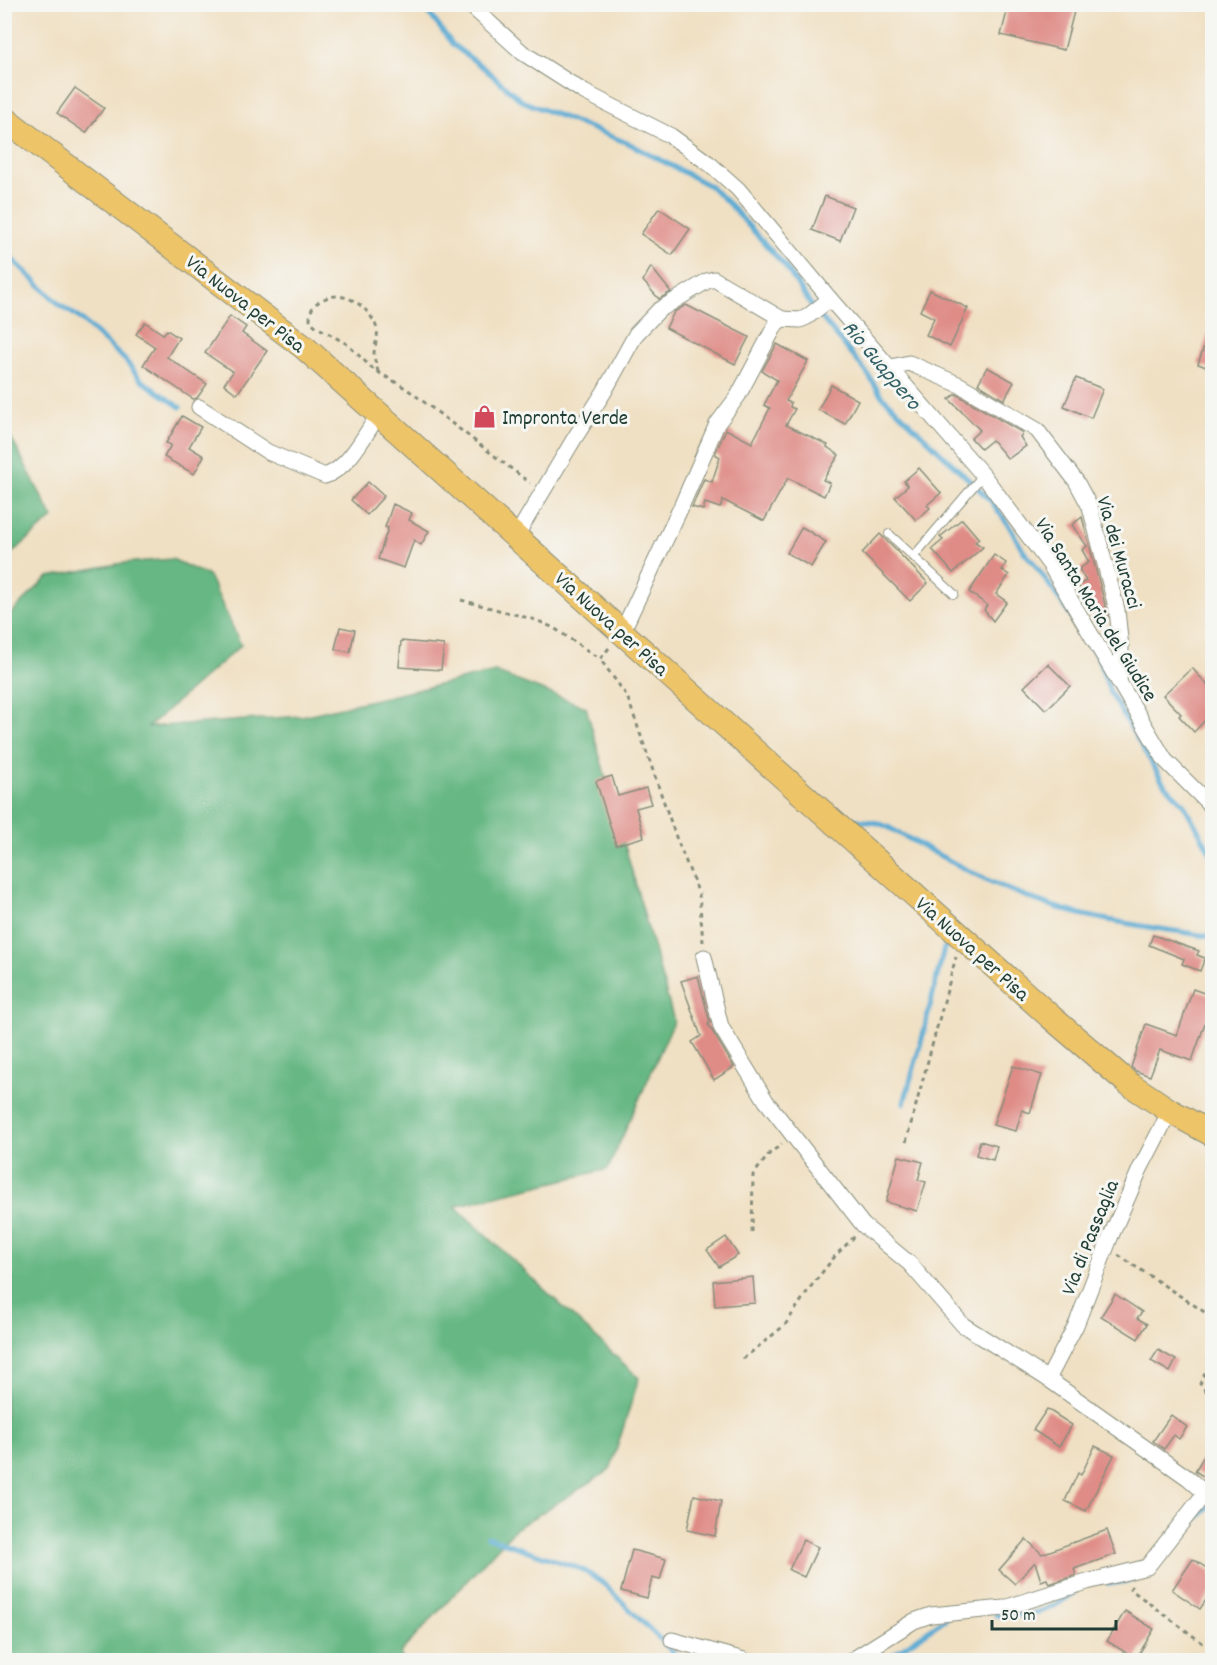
<svg xmlns="http://www.w3.org/2000/svg" width="1217" height="1665" viewBox="0 0 1217 1665" font-family="Dekko,sans-serif">
<style>
.forest{fill:#66b783;stroke:#427a5c;stroke-width:1.5}
.lines{fill:none;stroke-linecap:round;stroke-linejoin:round}
.stream{stroke:#58aad3;stroke-width:5}
.building{fill:#df8b86}
.lane-casing{stroke:#888e7c;stroke-width:10}
.street-casing{stroke:#888e7c;stroke-width:17}
.primary-casing{stroke:#888e7c;stroke-width:26}
.path{stroke:#888e7c;stroke-width:3;stroke-dasharray:4.5 4.5;stroke-linecap:butt}
.lane{stroke:#fff;stroke-width:8}
.street{stroke:#fff;stroke-width:15}
.primary{stroke:#eec469;stroke-width:24}
.labels{text-anchor:middle;stroke-width:6;stroke-linejoin:round;paint-order:stroke}
.street-label{font-size:21px;fill:#1f3d34;stroke:#f6f6f2}
.poi-label{font-size:21px;fill:#1f3d34;stroke:#f6f6f2;text-anchor:start}
.water-label{font-size:22px;font-style:italic;fill:#305e64;stroke:#f6f6f2}
</style>
<rect width="100%" height="100%" fill="#f6f6f2"/>
<filter id="ink" filterUnits="userSpaceOnUse"><feTurbulence type="fractalNoise" baseFrequency=".0167" numOctaves="2"/><feDisplacementMap in="SourceGraphic" scale="12" xChannelSelector="R" yChannelSelector="G"/><feConvolveMatrix kernelMatrix="1 2 1 2 8 2 1 2 1" color-interpolation-filters="sRGB"/></filter>
<filter id="wash" filterUnits="userSpaceOnUse"><feTurbulence type="fractalNoise" baseFrequency=".008" numOctaves="4" result="noise"/><feDisplacementMap in="SourceGraphic" scale="24" xChannelSelector="R" yChannelSelector="G"/><feGaussianBlur stdDeviation="1.35" result="paint"/><feColorMatrix in="noise" values="0 0 0 0 0 0 0 0 0 0 0 0 0 0 0 0 0 1.4 0 .05"/><feComposite in="paint" operator="in"/></filter>
<g filter="url(#wash)">
<rect width="100%" height="100%" fill="#f0e0c3"/>
<g class="forest">
<path d="M4,424L53,518L5,559H4Z"/>
<path d="M172,559L209,576L241,645L148,727L302,716L495,672L586,707L674,1021L608,1169L455,1206L639,1378L610,1470L515,1529L400,1653L403,1660H5V619L48,577L123,563Z"/>
</g>
<g class="lines">
<g class="stream">
<path d="M422,4L453,45L484,68L522,101L630,144L710,186L729,204L785,266L811,305L867,373L881,395L991,501L1009,526L1024,552L1033,562L1065,607L1098,658L1110,692L1164,784L1183,803L1212,855"/>
<path d="M4,251L60,305L78,317L125,360L141,380L180,407"/>
<path d="M851,819L878,823L888,827C947,860 1006,894 1072,912C1117,924 1166,929 1212,937"/>
<path d="M904,1103L922,1039L944,948L951,945"/>
<path d="M1187,1528L1212,1504"/>
<path d="M488,1537L581,1569L602,1582L680,1659"/>
<path d="M1109,1584L1132,1580"/>
<path d="M996,1615C1018,1617 1043,1614 1062,1601C1066,1598 1070,1595 1074,1592"/>
<path d="M663,1660L695,1659L719,1660"/>
<path d="M885,1660L945,1619"/>
</g>
</g>
<g id="blocks">
<g class="building">
<path d="M1009,4H1076L1064,50L1001,35Z"/>
<path d="M75,88L104,108L86,133L57,113Z"/>
<path d="M825,196L853,207L840,241L812,230Z"/>
<path d="M659,208L690,229L672,255L641,234Z"/>
<path d="M651,267L671,292L659,299L643,281Z"/>
<path d="M930,290L968,308L950,347L926,335L934,318L920,311Z"/>
<path d="M686,305L749,337L735,364L666,328L674,312Z"/>
<path d="M230,316L246,327L242,333L267,351L237,394L224,384L233,372L205,353Z"/>
<path d="M145,322L163,334L167,330L179,338L167,357L207,384L197,398L193,399L143,365L155,347L136,334Z"/>
<path d="M1210,328H1212V369L1198,364Z"/>
<path d="M777,344L808,361L786,401L791,403L790,407L795,409L786,425L828,445L827,447L839,455L823,480L830,483L824,496L788,478L764,521L723,500L720,508L705,503L703,510L692,507L704,479L712,482L720,457L715,454L726,429L752,443L770,408L764,405L777,380L762,371Z"/>
<path d="M987,367L1014,382L1004,400L978,384Z"/>
<path d="M1076,378L1103,389L1091,418L1064,406Z"/>
<path d="M831,385L858,400L845,424L818,410Z"/>
<path d="M956,394L1023,433L1020,437L1026,446L1008,459L992,440L981,449L971,438L980,430L949,399Z"/>
<path d="M182,416L201,427L189,447L204,456L194,474L164,457L171,445L166,443Z"/>
<path d="M919,468L941,493L927,505L930,508L916,520L895,497L908,486L904,481Z"/>
<path d="M368,482L384,496L367,515L351,500Z"/>
<path d="M393,504L412,513L409,520L429,531L421,545L414,540L404,568L378,559L388,528L385,527Z"/>
<path d="M1082,517L1107,612L1108,618L1100,622L1078,585L1086,581L1079,569L1089,562L1082,550L1087,546L1072,525Z"/>
<path d="M962,519L979,539L975,542L983,547L953,573L932,549L943,540L940,537Z"/>
<path d="M802,527L826,542L811,567L787,553Z"/>
<path d="M880,534L928,583L910,601L862,553Z"/>
<path d="M994,555L1006,563L1002,570L1009,575L996,594L1007,602L993,621L984,610L987,605L969,592Z"/>
<path d="M340,627L355,630L350,652L335,649Z"/>
<path d="M401,641L444,645L441,670L399,667Z"/>
<path d="M1048,664L1070,686L1046,710L1024,687Z"/>
<path d="M1192,668L1212,690V713L1194,732L1179,716L1181,714L1163,695Z"/>
<path d="M612,776L618,796L646,788L651,804L636,808L644,837L616,845L596,781Z"/>
<path d="M1153,935L1199,951L1197,955L1205,958L1200,971L1182,964L1184,959L1149,945Z"/>
<path d="M698,976L710,1023L708,1024L734,1067L714,1080L692,1042L701,1036L681,981Z"/>
<path d="M1193,989L1212,996V1003L1192,1061L1160,1050L1150,1076L1136,1071L1131,1067L1146,1024L1177,1035Z"/>
<path d="M1013,1066L1042,1075L1030,1113L1022,1110L1016,1131L993,1125Z"/>
<path d="M980,1141L997,1146L993,1160L976,1155Z"/>
<path d="M899,1156L923,1162L918,1180L926,1182L917,1211L886,1202Z"/>
<path d="M726,1237L738,1255L719,1267L707,1250Z"/>
<path d="M753,1277L755,1303L715,1306L713,1281Z"/>
<path d="M1115,1294L1142,1312L1137,1318L1147,1324L1138,1339L1101,1316Z"/>
<path d="M1158,1350L1176,1360L1170,1372L1151,1361Z"/>
<path d="M1047,1409L1072,1425L1059,1447L1033,1430Z"/>
<path d="M1171,1415L1187,1427L1179,1439L1174,1435L1164,1449L1153,1441Z"/>
<path d="M1212,1442V1482L1195,1471Z"/>
<path d="M1095,1446L1114,1455L1086,1511L1065,1501L1078,1473L1081,1475Z"/>
<path d="M694,1495L721,1501L715,1536L687,1530Z"/>
<path d="M1107,1530L1116,1554L1074,1569L1076,1575L1074,1576L1049,1584L1047,1579L1041,1581L1035,1562L1015,1584L999,1570L1026,1539L1042,1554Z"/>
<path d="M803,1540L818,1547L804,1577L789,1570Z"/>
<path d="M632,1550L666,1559L660,1580L652,1578L647,1598L621,1591Z"/>
<path d="M1193,1559L1212,1572V1591L1200,1609L1172,1590Z"/>
<path d="M1125,1611L1154,1629L1136,1659L1107,1641Z"/>
</g>
</g>
</g>
<g filter="url(#ink)">
<use href="#blocks" fill-opacity="0" stroke="#888e7c" stroke-width="1.5"/>
<g class="lines">
<defs>
<g id="lane">
<path d="M889,534L954,594"/>
<path d="M914,556L983,475"/>
</g>
<g id="street">
<path d="M469,4L523,53L584,92L671,136L711,165L738,189L830,299L983,475L1050,565L1165,760L1212,807"/>
<path d="M891,367L909,363L916,366L960,385L1037,430L1076,481L1090,507L1117,610L1121,648L1119,682"/>
<path d="M199,407L268,452L325,476C350,467 365,434 379,414"/>
<path d="M515,538L574,439L604,392L636,334L659,310L707,281L714,279L782,319"/>
<path d="M622,632L681,507L717,424L738,396L776,324L782,319L800,320L807,317L830,299"/>
<path d="M704,957L721,1027L766,1101L863,1225L910,1264L963,1325L1048,1379L1188,1478L1205,1493L1147,1567L1087,1582L1004,1608L931,1615L914,1621L852,1660"/>
<path d="M1048,1379L1076,1325L1110,1238L1140,1169L1170,1111"/>
<path d="M672,1640L744,1660"/>
</g>
<path id="primary" d="M4,118L305,348L1052,1018L1128,1083L1170,1111L1212,1134"/>
</defs>
<use href="#lane" class="lane-casing"/>
<use href="#street" class="street-casing"/>
<use href="#primary" class="primary-casing"/>
<g class="path">
<path d="M378,372C377,366 374,360 374,354C374,345 380,335 376,326C368,306 344,289 324,299C313,304 310,309 310,321L317,327L347,344L373,369C384,376 396,382 407,389L530,483"/>
<path d="M461,600L536,620L554,628L600,659"/>
<path d="M609,648L600,659L627,696L676,837L699,894L703,942"/>
<path d="M906,1142L956,957"/>
<path d="M752,1232L753,1175L770,1153L782,1144"/>
<path d="M1118,1255L1212,1317"/>
<path d="M1212,1356L1200,1384L1212,1399"/>
<path d="M743,1359L785,1325L809,1289L836,1255L855,1236"/>
<path d="M1132,1586L1130,1589L1212,1650"/>
</g>
<use href="#lane" class="lane"/>
<use href="#street" class="street"/>
<use href="#primary" class="primary"/>
</g>
</g>
<defs>
<symbol id="shop-bare" viewBox="-9 -9 18 18"><path d="M-5-2.5h2.3a2.7 3.5 0 0 1 5.4 0H5L5.5 6h-11ZM-1.5-2.5h3a1.5 2.3 0 0 0-3 0Z" fill="#d1495b" stroke="#f6f6f2" stroke-width="2.5" paint-order="stroke"/></symbol>
</defs>
<g fill-rule="evenodd">
<use href="#shop-bare" x="468" y="400" width="33" height="33"/>
</g>
<g class="labels">
<g class="street-label">
<text transform="translate(246 303) rotate(38)" y="7">Via Nuova per Pisa</text>
<text transform="translate(1120 552) rotate(74)" y="7">Via dei Muracci</text>
<text transform="translate(1097 609) rotate(58)" y="7">Via Santa Maria del Giudice</text>
<text transform="translate(612 623) rotate(42)" y="7">Via Nuova per Pisa</text>
<text transform="translate(973 948) rotate(42)" y="7">Via Nuova per Pisa</text>
<text transform="translate(1089 1237) rotate(-68)" y="7">Via di Passaglia</text>
</g>
<g class="poi-label">
<text x="502" y="424">Impronta Verde</text>
</g>
<g class="water-label">
<text transform="translate(883 364) rotate(50)" y="8">Rio Guappero</text>
</g>
</g>
<rect width="1217" height="1665" fill="none" stroke="#f6f6f2" stroke-width="24"/>
<path d="M992 1620v9h124v-9" fill="none" stroke="#1f3d34" stroke-width="3"/>
<text x="1001" y="1620" font-size="18" fill="#1f3d34" stroke="#f6f6f2" stroke-width="4.5" paint-order="stroke">50 m</text>
</svg>
